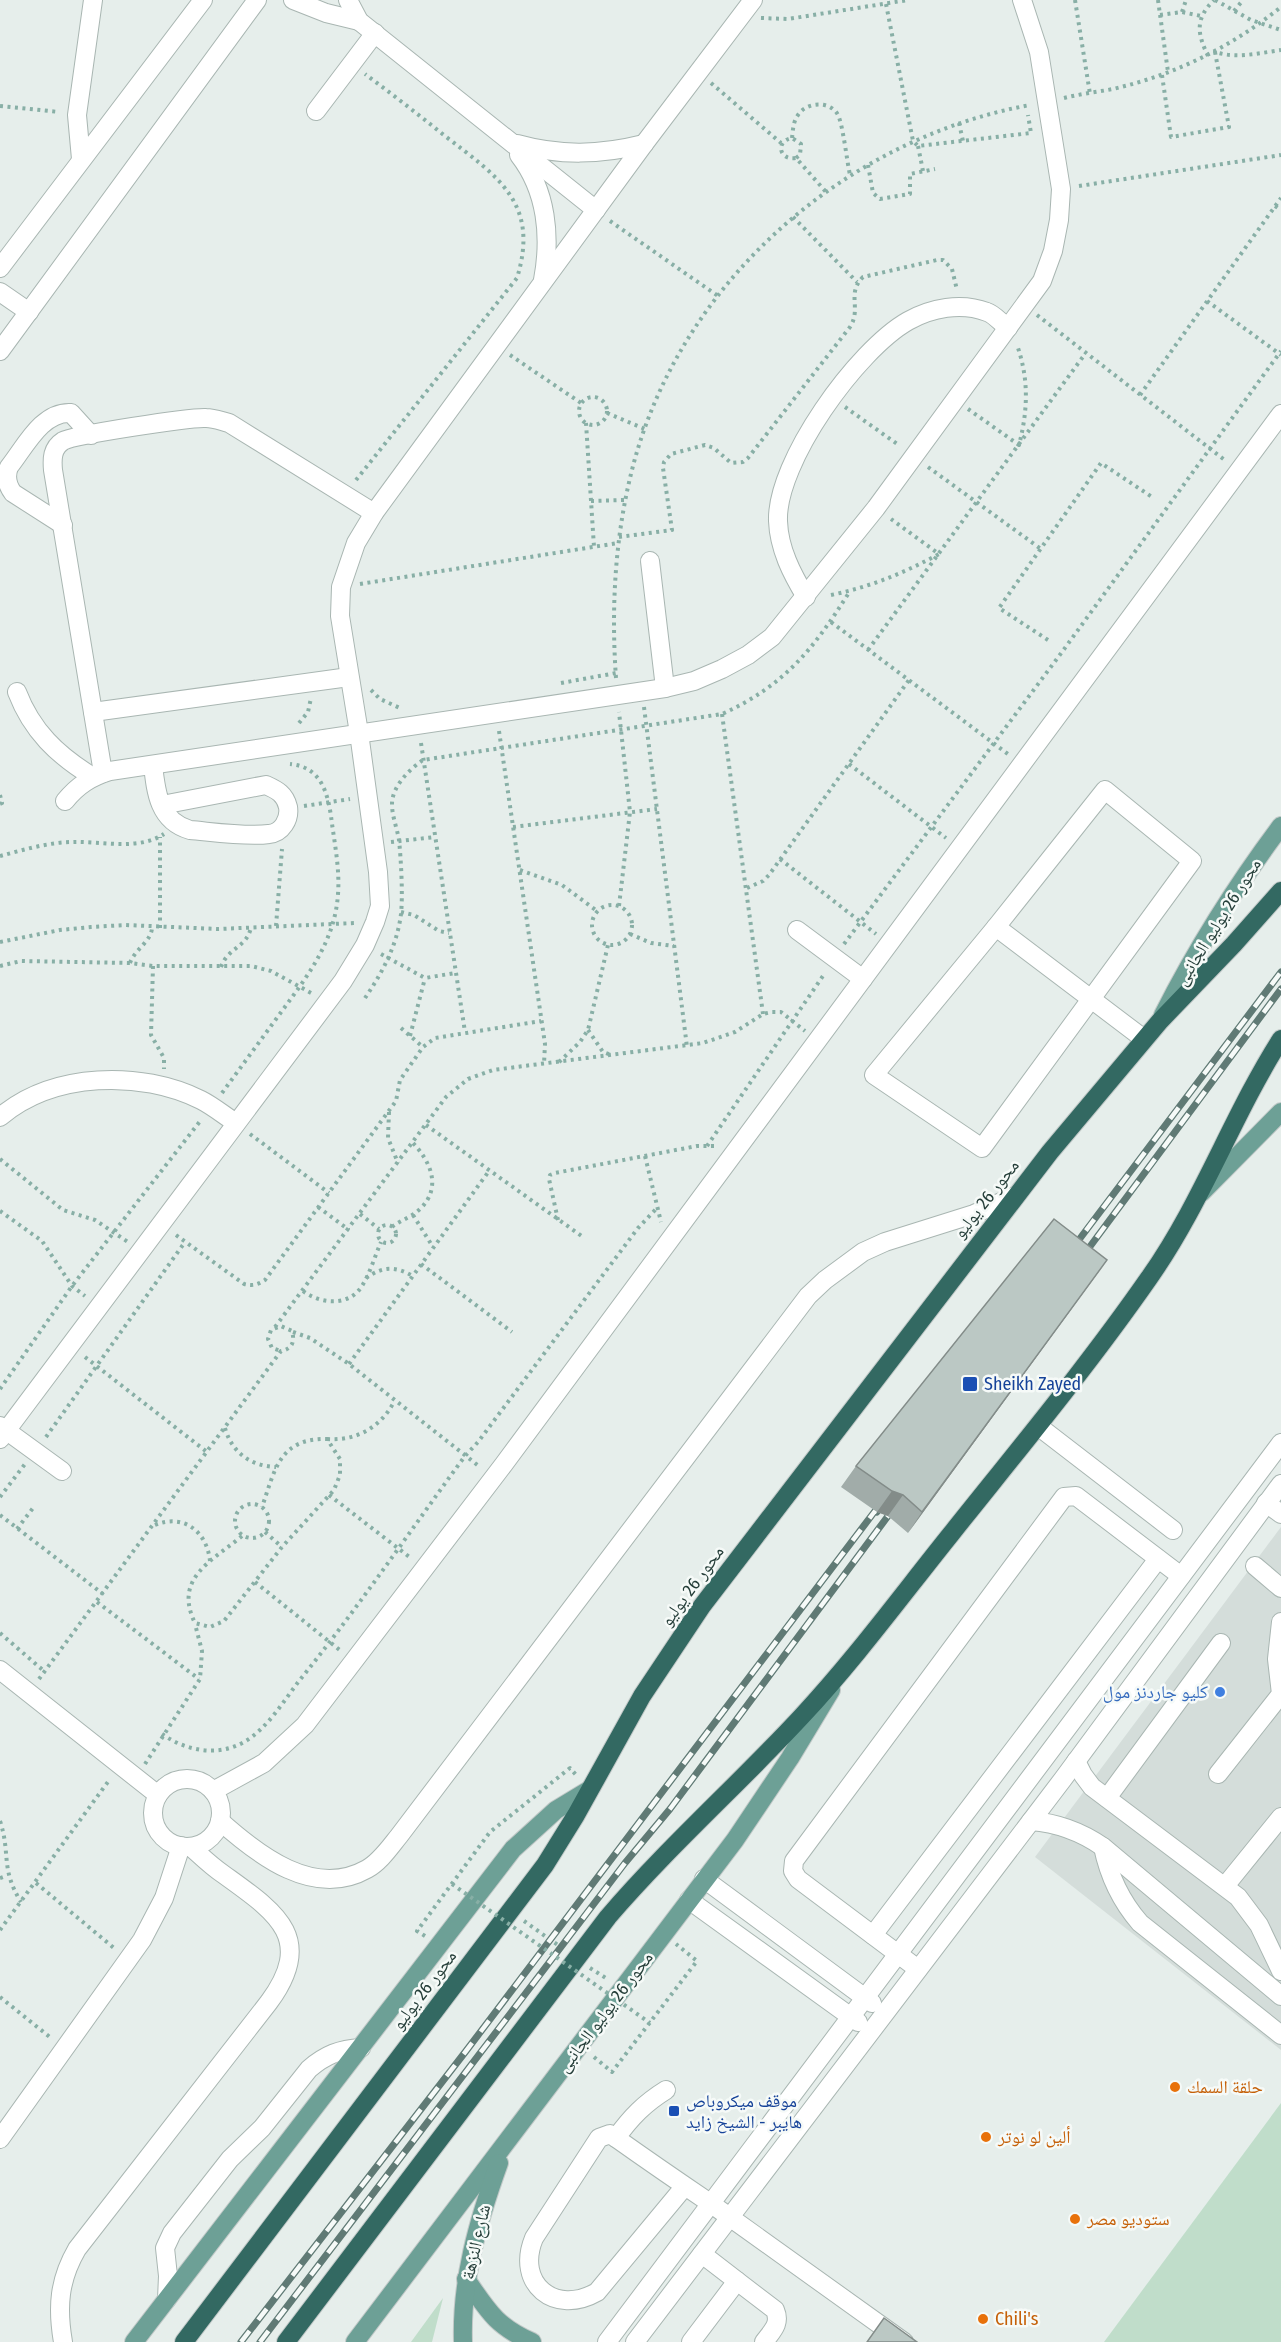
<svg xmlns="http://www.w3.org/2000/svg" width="1281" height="2342" viewBox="0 0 1281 2342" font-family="'Fira Sans Condensed','Noto Naskh Arabic',sans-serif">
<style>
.built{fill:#d4ddda}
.green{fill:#c0ddca}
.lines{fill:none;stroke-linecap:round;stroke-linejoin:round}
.minor-casing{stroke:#a9b6b2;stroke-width:20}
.major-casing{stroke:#c2c9c8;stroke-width:20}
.highway-casing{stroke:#c2c9c8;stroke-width:20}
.path{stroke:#88afa6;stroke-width:4;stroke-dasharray:3 4.5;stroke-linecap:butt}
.minor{stroke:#fff;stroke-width:18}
.major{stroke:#6da096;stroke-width:18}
.highway{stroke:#336962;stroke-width:18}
.rail-casing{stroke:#607a75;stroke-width:7}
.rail{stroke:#f6faf8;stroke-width:4.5;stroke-dasharray:14;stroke-linecap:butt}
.path-bridge{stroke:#88afa6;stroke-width:4;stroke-dasharray:3 4.5;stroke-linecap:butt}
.wall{fill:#a1aca9}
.shaded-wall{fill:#838c89}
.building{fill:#bbc8c4;stroke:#838c89;stroke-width:1.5}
.transit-dot{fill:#1a4fb4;stroke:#f6faf8;stroke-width:2}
.shop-dot{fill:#3f7fe0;stroke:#f6faf8;stroke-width:2}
.food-dot{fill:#e8710a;stroke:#f6faf8;stroke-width:2}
.labels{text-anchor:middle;stroke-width:5;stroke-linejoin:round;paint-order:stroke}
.street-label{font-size:18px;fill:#263f3a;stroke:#f6faf8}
.transit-label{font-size:18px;fill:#164399;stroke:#f6faf8;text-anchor:start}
.shop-label{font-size:18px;fill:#366cbe;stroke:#f6faf8;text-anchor:end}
.food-label{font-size:18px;fill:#c56008;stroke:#f6faf8;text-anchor:start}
</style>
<rect width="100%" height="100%" fill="#e6eeeb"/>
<path class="built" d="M1281,1527V2050L1035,1857Z"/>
<g class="green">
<path d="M1281,2103V2342H1104Z"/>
<path d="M443,2298L432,2342H411Z"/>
</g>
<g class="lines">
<defs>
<g id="minor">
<path d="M293,0L326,13L359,21"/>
<path d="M348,0L359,21L596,210"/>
<path d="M316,111L375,33"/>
<path d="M517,144C560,156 600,155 644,144"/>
<path d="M519,155C547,191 551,237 543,280"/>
<path d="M81,159L77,115L93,0"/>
<path d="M0,268L203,0"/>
<path d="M0,292L29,312"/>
<path d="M0,351L257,0"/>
<path d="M63,525L13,493C7,485 5,477 9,467C25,447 42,411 71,413L91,435"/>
<path d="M650,561L665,688"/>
<path d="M806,597C792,574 779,549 778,521C776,462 857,350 908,321C931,308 961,302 987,312C994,314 1001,323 1008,328"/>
<path d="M17,692C32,731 57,755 93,777"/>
<path d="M93,712L349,677"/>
<path d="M153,765C156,793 159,821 190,830C213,832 247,837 269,834C282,833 290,819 288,807C285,794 277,790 266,785L162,805"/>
<path d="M103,773L53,470C52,459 52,448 63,441C73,435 191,417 206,418C214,418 221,421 229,423L374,513"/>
<path d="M1105,790L1192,861L982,1148L874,1075L996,927Z"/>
<path d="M65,801C78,785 91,777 110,771L665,688L694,681L722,669L748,655L772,637L876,508L1042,281L1053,251L1059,220L1061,189L1039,52L1022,0"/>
<path d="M996,927L1144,1039"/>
<path d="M797,930L863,979"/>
<path d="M0,1117C53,1072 141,1070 201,1100C213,1106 225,1116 236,1123"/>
<path d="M0,1426L62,1471"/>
<path d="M1038,1426L1173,1530"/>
<path d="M0,1439L343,981L365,945L375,922L380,906L378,872L359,733L340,616L341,587L356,543L374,513L644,144L753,0"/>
<path d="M1266,1503L1281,1514"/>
<path d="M1255,1566L1281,1588"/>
<path d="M0,1670L158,1795"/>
<path d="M1076,1761L1083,1775L1092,1787L1238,1897L1259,1925L1281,1971"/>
<path d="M1218,1774L1281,1694L1277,1659L1281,1622"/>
<circle cx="187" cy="1813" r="34"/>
<path d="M213,1791L264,1763L305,1725L504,1464L1281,414"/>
<path d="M1107,1798L1221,1643"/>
<path d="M220,1821C258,1855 314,1899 367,1869C380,1862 390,1847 399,1836L808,1296L825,1280L863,1252L885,1242L974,1214L1015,1196"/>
<path d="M1031,1821C1058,1823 1080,1831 1103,1847L1281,1996"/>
<path d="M1103,1847C1109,1876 1120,1900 1140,1923L1281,2035"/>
<path d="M704,1879L872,2003"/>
<path d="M1225,1886L1281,1817"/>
<path d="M689,1900L858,2022"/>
<path d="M873,1935L1158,1559"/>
<path d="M918,1969L798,1879L793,1871L794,1861L1064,1497L1076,1496L1181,1576"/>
<path d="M616,2138C631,2117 645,2103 666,2090"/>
<path d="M0,2139L142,1940L164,1898L181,1846"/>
<path d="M685,2186L597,2292C555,2316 515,2284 534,2238L599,2138L610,2134L616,2138C647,2160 679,2182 710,2203L904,2342"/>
<path d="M702,2254L737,2281"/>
<path d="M167,2299L168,2276L165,2248L172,2233L230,2159L262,2128L309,2069C325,2055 340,2049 361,2048"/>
<path d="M63,2342C57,2307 59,2280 77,2249L269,2002C317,1937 274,1911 223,1874C211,1866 201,1856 191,1847"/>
<path d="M607,2342L1281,1443"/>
<path d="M635,2342L1063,1779L1281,1484"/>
<path d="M691,2342L737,2281L775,2310C781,2324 772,2331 764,2342"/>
</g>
<g id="major">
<path d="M1163,1015C1197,948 1236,886 1281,826"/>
<path d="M1201,1193L1281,1112"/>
<path d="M466,2279C488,2311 496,2326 532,2342"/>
<path d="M134,2342L513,1849L556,1810L589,1790"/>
<path d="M355,2342L735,1840L790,1758L831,1690"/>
<path d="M463,2342C461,2280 478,2221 499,2163"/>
</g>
<g id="highway">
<path d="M184,2342L545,1865L576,1815L642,1696L702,1606L1050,1152L1160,1021L1234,944L1281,891"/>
<path d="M286,2342L608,1917C669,1846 739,1784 802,1716C855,1659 902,1595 951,1534C1018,1450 1087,1367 1149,1278C1202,1203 1232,1116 1281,1039"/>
</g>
</defs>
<use href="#minor" class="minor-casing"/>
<use href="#major" class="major-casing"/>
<use href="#highway" class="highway-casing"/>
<g class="path">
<path d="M1075,0L1090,94"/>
<path d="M1158,0L1168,72"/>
<path d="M1215,0L1251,20L1281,30"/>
<path d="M886,4L913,141L918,146L1031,133L1028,115"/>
<path d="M1234,11L1243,0"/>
<path d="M1182,12L1186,0"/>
<path d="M1160,15L1182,12L1201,16"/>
<path d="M761,18L788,19L908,0"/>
<path d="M1208,56C1197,33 1195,19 1214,0"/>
<path d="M1162,75L1171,137L1229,127L1215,52C1237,59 1259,53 1281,50"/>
<path d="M711,83L781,143"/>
<path d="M1064,98C1080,94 1097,92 1113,89C1177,74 1231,47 1281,7"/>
<path d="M0,106L59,112"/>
<path d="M959,123L963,141"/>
<path d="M792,138C793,130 793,122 798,115C806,102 830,100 838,115C843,125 847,162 850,175"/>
<path d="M918,146L923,171"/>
<path d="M796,158L800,155L801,144L792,138C775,141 779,161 796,158L826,192"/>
<path d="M868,165L873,193L880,199L910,194V174L935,169"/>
<path d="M1079,186L1281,155"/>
<path d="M1275,206L1281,210"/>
<path d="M793,217L857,282"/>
<path d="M610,221L718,296"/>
<path d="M1207,301L1281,355"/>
<path d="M1037,315L1226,461"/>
<path d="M510,355L581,403"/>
<path d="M1140,395L1281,198"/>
<circle cx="593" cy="411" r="14"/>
<path d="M845,407L900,446"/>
<path d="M968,409L1019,445C1028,410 1029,379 1017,345"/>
<path d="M607,413L645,429"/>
<path d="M586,423L594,547"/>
<path d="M928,467L1041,549"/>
<path d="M356,480L517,278C540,203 498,177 445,136C419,115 392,94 365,74"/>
<path d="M591,501L625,500"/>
<path d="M619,537L672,530L663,468L664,462L671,454L705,445L714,448L731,463L743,462L748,458L850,327C862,308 846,294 863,277L937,260H943L952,269L957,290"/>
<path d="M360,584L618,543"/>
<path d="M831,595C870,587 904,573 939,554L891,519"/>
<path d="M831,622L1008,754"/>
<path d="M1048,640L999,608L1101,463L1152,497"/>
<path d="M868,650L1085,354"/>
<path d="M616,678C611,607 615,535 633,466C681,282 844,139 1030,105"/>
<path d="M561,683L616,673"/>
<path d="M371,690L380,699L400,708"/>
<path d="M644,707L687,1047"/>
<path d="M722,714L763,1014"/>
<path d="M299,723L308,712L311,698"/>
<path d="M499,731L545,1044L544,1064"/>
<path d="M421,743L465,1032"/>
<path d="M849,764L946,838"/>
<path d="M0,795L2,803L0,804"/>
<path d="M304,806L350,799"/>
<path d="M513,827L657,809"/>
<path d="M391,842L435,837"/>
<path d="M0,856C23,850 49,842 73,842C102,841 138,851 164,834"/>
<path d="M780,859L876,934"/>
<path d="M520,870L562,885L597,911"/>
<path d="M747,888L763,881L769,875L909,680"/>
<circle cx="612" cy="925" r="20"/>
<path d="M619,906L630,812L619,712"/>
<path d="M401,912L414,915L439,931L449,933"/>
<path d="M276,926L282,849"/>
<path d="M160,928V837"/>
<path d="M630,934L651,943L674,946"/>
<path d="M0,942L60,930L91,927L126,925L218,929L355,923"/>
<path d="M844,944L1062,652L1281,351"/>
<path d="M381,954L425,978L455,973"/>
<path d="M130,963C135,949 152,941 152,927"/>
<path d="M0,966L21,961L130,963L153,966H251L271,971L313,994"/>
<path d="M153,966L151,1035L164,1058V1069"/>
<path d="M221,967C228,947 247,948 251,927"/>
<path d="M365,998C382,973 397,946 401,914C403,895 401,859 399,840C397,828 392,816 392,804C392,786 410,769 423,760L722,714C786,685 814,648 850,591"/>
<path d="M401,1028L423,1047"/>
<path d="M588,1030L603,1052L611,1055"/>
<path d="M410,1036L425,978"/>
<path d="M559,1062L580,1042L588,1030L608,945"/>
<path d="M222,1093C241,1067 260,1041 279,1015C306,978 335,942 338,894C340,868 334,841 331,816C327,790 320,767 290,764"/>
<path d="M389,1112L388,1138L398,1163"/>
<path d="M426,1125L583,1237"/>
<path d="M250,1134L329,1193"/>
<path d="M707,1146L825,973"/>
<path d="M645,1156L661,1222"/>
<path d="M0,1159L63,1210L95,1220L128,1242"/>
<path d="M318,1207L349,1230"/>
<path d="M0,1211L42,1241L72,1286L85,1296"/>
<path d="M360,1214L379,1229"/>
<path d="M413,1215L433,1247"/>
<path d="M558,1220L549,1179L550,1175L555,1173L697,1146H717"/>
<circle cx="387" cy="1234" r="9"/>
<path d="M392,1227C401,1220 412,1217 420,1209C442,1188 431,1162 413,1143"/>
<path d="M176,1235L244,1284C253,1286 257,1285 265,1280L396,1101L400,1080L423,1047L435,1038L541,1021"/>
<path d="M421,1264L512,1332"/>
<path d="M366,1278C383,1266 395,1266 413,1276"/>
<path d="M303,1291C320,1304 349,1307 362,1286C370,1273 375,1256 381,1242"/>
<path d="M275,1327L446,1097L468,1079L493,1070L703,1043L735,1032L763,1014L772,1012H781L805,1031"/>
<path d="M293,1332L310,1338L349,1364L480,1467"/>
<path d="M85,1357L207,1452"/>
<path d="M349,1364L489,1171"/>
<path d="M0,1389L72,1286L201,1120"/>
<path d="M225,1428C232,1453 251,1466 276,1467"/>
<path d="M46,1437L185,1242"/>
<path d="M327,1439C356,1441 380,1428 394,1402"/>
<path d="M329,1495L412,1559"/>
<path d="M0,1497L25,1464"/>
<circle cx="252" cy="1521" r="17"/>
<path d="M0,1515L103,1594"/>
<path d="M155,1525C184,1513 207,1532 210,1561"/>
<path d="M17,1529L33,1508"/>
<path d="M265,1532L282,1547"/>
<path d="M242,1536C212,1561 173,1578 195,1623L210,1627L224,1621L282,1547L334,1490L340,1475V1459L327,1439C279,1438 275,1470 262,1507"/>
<path d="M255,1582L341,1651"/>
<path d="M97,1602L199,1679"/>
<path d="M0,1633L45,1672"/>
<path d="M39,1679L281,1351C292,1349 295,1342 292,1331L281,1326L271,1330L268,1339L272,1348L281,1351"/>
<path d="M162,1734C186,1751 218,1757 244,1742C267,1729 283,1702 299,1681C358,1608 410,1531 465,1456L478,1442L638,1228L658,1207"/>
<path d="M145,1764L200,1679L202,1651L195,1624"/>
<path d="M0,1821C11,1854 0,1868 21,1902"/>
<path d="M0,1878L6,1876"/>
<path d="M36,1883L114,1948"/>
<path d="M524,1921L562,1948"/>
<path d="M0,1930L110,1779"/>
<path d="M425,1936L417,1931L490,1832L570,1768L577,1776"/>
<path d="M590,1968L609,1980"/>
<path d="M0,1997L51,2038"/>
<path d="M594,2057L612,2072L697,1961L676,1944"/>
</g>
<use href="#minor" class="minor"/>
<use href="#major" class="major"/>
<use href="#highway" class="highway"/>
<defs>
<g id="rail">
<path d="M1069,1253L1281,972"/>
<path d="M1080,1260L1281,989"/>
<path d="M241,2342L466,2051L875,1511L877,1512"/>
<path d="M260,2342L625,1863L670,1809L888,1516"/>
</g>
</defs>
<use href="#rail" class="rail-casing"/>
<use href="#rail" class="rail"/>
<path class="path-bridge" d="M452,1884L650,2023"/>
</g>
<path class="wall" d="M1107,1260L908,1533L888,1516L877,1512L841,1487L856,1466Z"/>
<g class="shaded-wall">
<path d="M1107,1260L1092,1281L908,1533L922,1512Z"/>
<path d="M892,1491L903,1495L888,1516L877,1512Z"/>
</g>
<g class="building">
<path d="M1054,1219L1107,1260L922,1512L903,1495L892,1491L856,1466Z"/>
<path d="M884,2318L917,2342H867Z"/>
</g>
<g class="transit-dot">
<rect x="962" y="1376" width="16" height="16" rx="3"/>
<rect x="668" y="2105" width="12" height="12" rx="3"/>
</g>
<circle class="shop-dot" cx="1220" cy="1692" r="6"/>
<g class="food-dot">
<circle cx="1175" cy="2087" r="6"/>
<circle cx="986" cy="2137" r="6"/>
<circle cx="1075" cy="2219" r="6"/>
<circle cx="983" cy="2319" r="6"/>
</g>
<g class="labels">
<g class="street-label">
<text transform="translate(1218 922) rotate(-58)" y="6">محور 26 يوليو الجانبى</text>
<text transform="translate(986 1199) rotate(-52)" y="6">محور 26 يوليو</text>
<text transform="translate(692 1586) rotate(-54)" y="6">محور 26 يوليو</text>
<text transform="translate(424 1990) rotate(-53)" y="6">محور 26 يوليو</text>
<text transform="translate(605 2012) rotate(-53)" y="6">محور 26 يوليو الجانبى</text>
<text transform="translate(476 2242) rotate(-77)" y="6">شارع النزهة</text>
</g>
<g class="transit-label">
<text x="984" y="1390">Sheikh Zayed</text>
<text x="686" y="2107">موقف ميكروباص<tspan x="686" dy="21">هايبر - الشيخ زايد</tspan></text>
</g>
<g class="shop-label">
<text x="1208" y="1698">كليو جاردنز مول</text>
</g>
<g class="food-label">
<text x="1187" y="2093">حلقة السمك</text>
<text x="998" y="2143">ألين لو نوتر</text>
<text x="1087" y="2225">ستوديو مصر</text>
<text x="995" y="2325">Chili's</text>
</g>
</g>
</svg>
